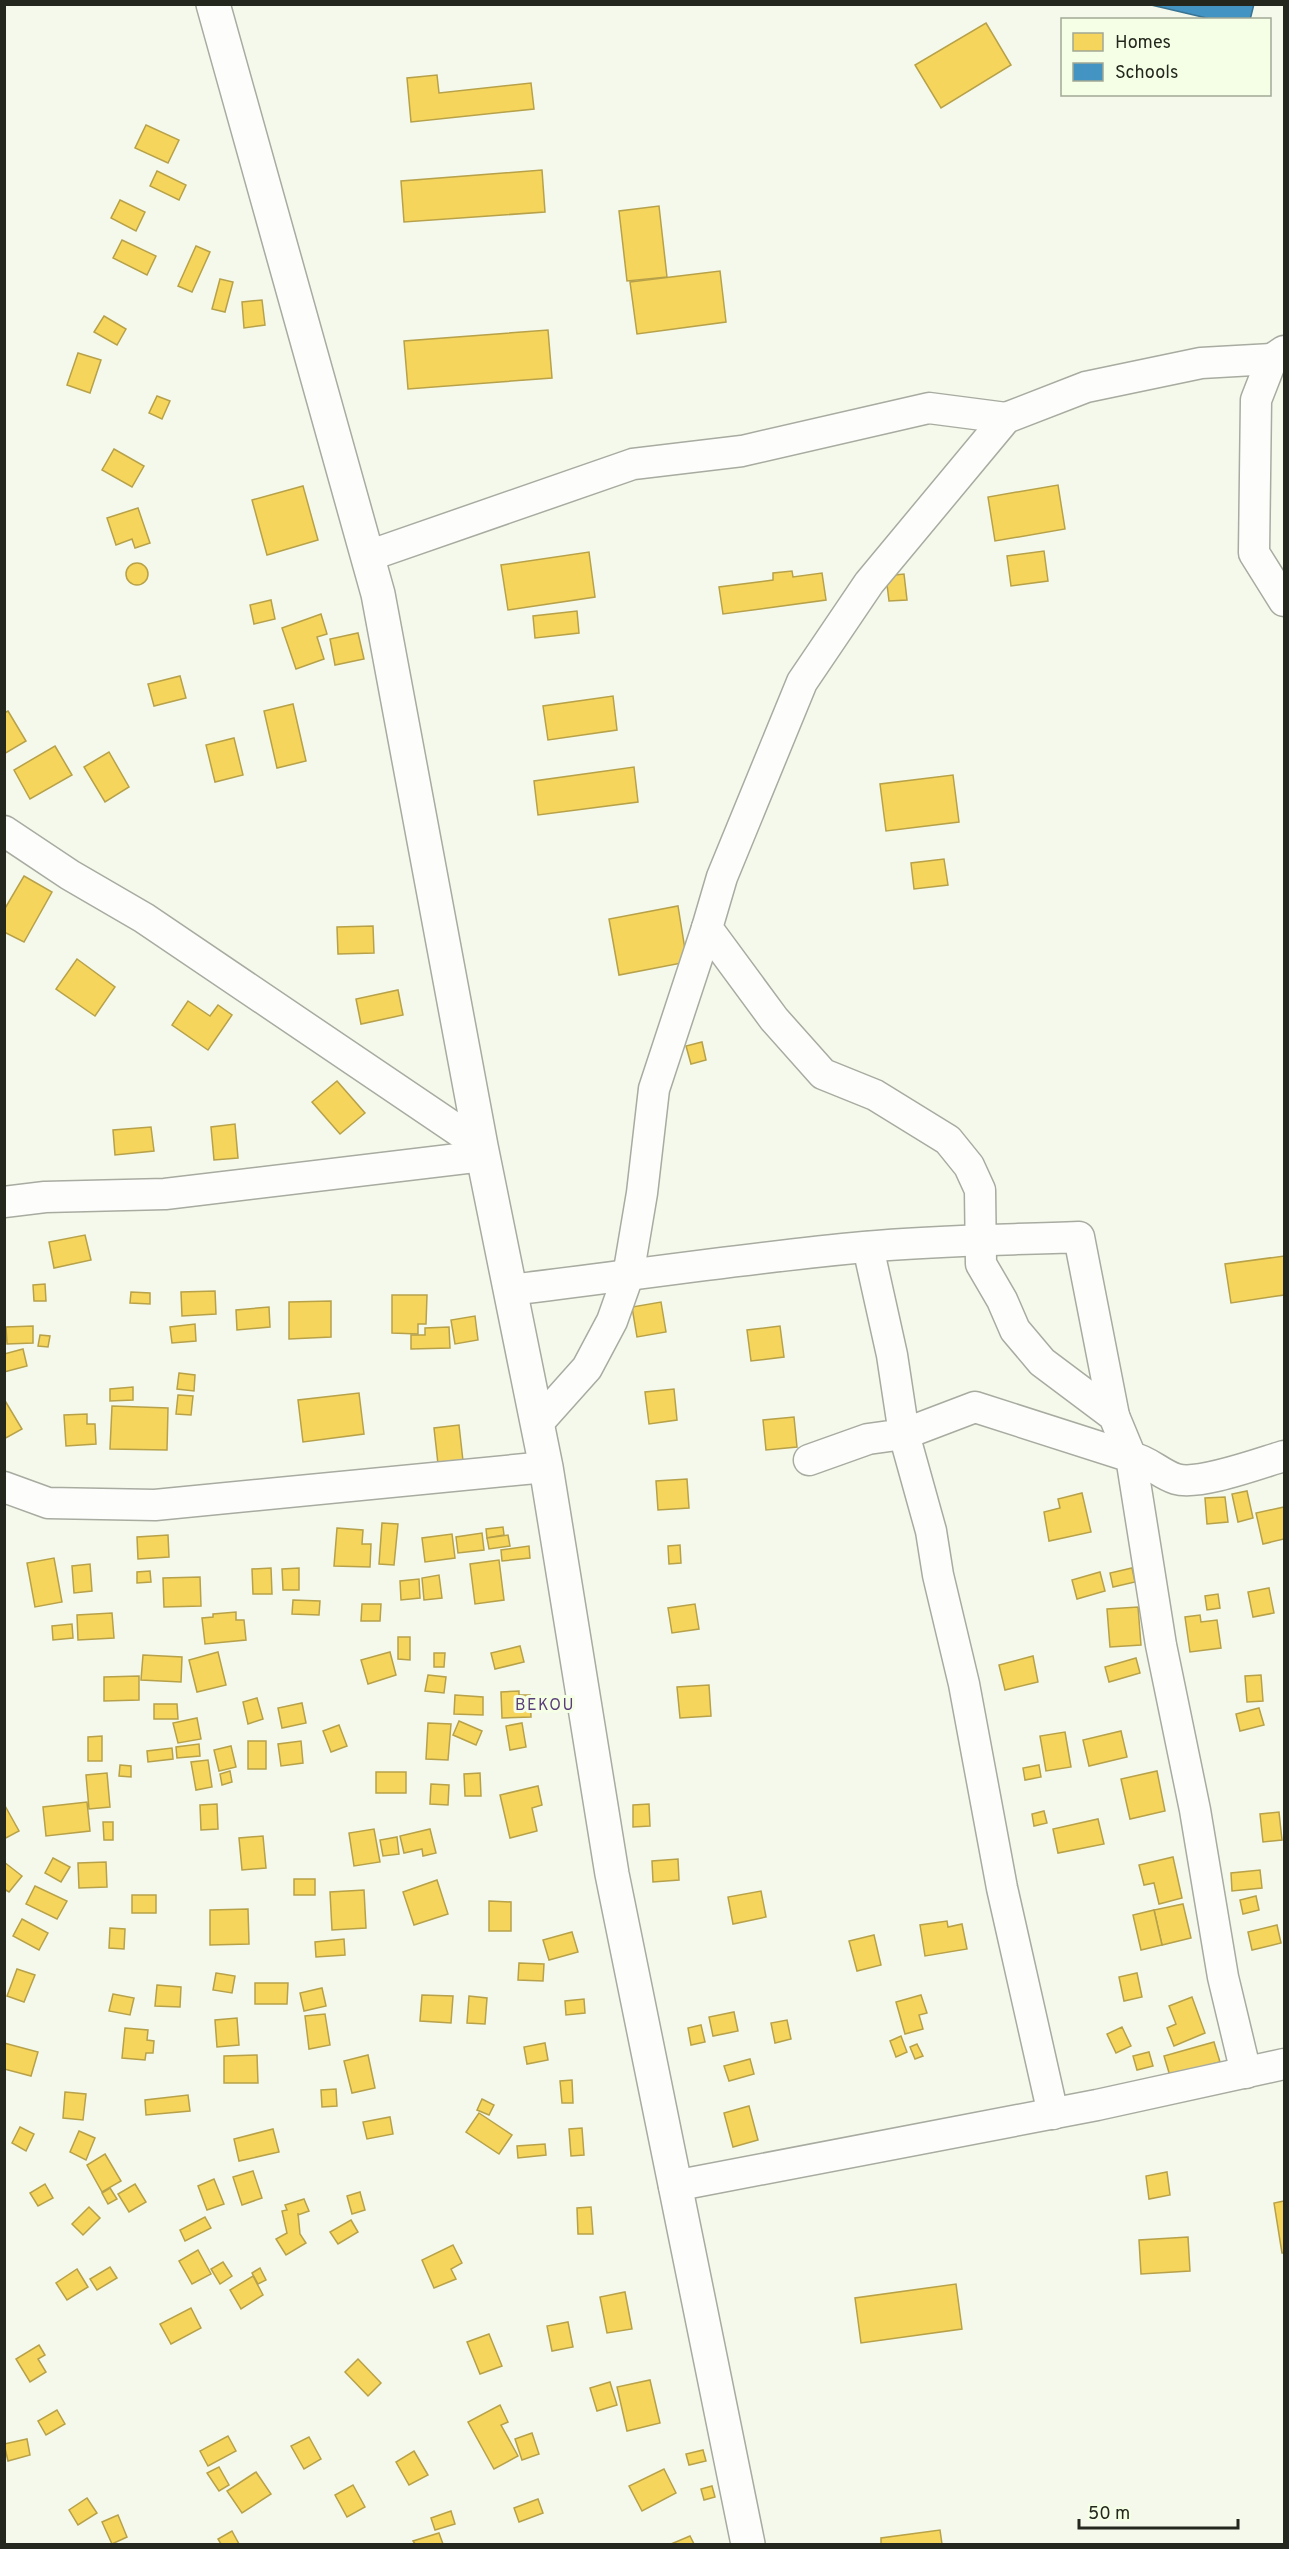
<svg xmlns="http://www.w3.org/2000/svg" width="1289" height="2549" viewBox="0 0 1289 2549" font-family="Overpass,sans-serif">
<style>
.homes{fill:#f6d55c;stroke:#b7a149;stroke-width:1.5}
.schools{fill:#4393c3;stroke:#3a7391;stroke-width:1.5}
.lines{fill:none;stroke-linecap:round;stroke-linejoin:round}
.minor-casing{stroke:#a8aba0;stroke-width:33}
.major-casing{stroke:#a8aba0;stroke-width:36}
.minor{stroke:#fdfefc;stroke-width:30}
.major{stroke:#fdfefc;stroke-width:33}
.labels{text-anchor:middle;stroke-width:6;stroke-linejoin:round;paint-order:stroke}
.neighbourhood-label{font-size:16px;letter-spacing:1.5px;fill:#593d79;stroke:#f5ffe5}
</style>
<rect width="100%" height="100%" fill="#f4f9eb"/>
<g class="homes">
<path d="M986,23L1011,65L941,108L915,65Z"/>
<path d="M437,75L439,93L531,83L534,109L411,122L407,78Z"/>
<path d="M146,125L179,140L168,163L135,148Z"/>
<path d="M542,170L545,212L404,222L401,181Z"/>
<path d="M157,171L186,185L179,200L150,186Z"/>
<path d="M120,200L145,212L136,231L111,218Z"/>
<path d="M659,206L667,277L627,281L619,211Z"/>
<path d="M122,240L156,256L147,275L113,258Z"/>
<path d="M196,246L210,252L192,292L178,286Z"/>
<path d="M720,271L726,322L637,334L630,282Z"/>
<path d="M220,279L233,282L225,312L212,309Z"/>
<path d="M262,300L265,325L244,328L242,302Z"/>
<path d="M104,316L126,329L117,345L94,332Z"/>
<path d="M548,330L552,378L408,389L404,341Z"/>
<path d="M78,353L101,360L90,393L67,385Z"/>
<path d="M157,396L170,401L162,419L149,413Z"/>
<path d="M114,449L144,466L132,487L102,470Z"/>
<path d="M1058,485L1065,529L995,541L988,497Z"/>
<path d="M303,486L318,540L267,555L252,500Z"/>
<path d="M138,508L150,543L135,548L132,539L116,545L107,518Z"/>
<path d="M1044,551L1048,581L1011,586L1007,556Z"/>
<path d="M589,552L595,597L508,610L501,565Z"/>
<circle cx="137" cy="574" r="11"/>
<path d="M792,571L793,577L822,573L826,600L723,614L719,587L773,580V573Z"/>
<path d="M904,574L907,600L889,601L886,576Z"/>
<path d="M271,600L275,619L254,624L250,605Z"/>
<path d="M577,611L579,633L535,638L533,616Z"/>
<path d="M321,614L327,634L317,637L324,659L296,669L282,628Z"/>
<path d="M358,633L364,659L335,665L330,639Z"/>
<path d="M180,676L186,698L154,706L148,684Z"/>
<path d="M613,696L617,730L548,740L543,706Z"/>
<path d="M293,704L306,761L277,768L264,711Z"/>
<path d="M8,711L26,741L4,754V713Z"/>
<path d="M234,738L243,775L215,782L206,745Z"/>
<path d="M55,746L72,775L30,799L14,770Z"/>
<path d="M109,752L129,787L105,802L84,767Z"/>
<path d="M634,767L638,802L538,815L534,781Z"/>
<path d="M953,775L959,822L886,831L880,784Z"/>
<path d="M944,859L948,885L914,889L911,863Z"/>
<path d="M24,876L52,892L24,942L4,932V910Z"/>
<path d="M678,906L687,962L619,975L609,919Z"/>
<path d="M373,926L374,953L338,954L337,927Z"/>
<path d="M77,959L115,987L95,1016L56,989Z"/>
<path d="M398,990L403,1015L361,1024L356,999Z"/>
<path d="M188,1001L210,1016L218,1005L232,1015L208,1050L172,1025Z"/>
<path d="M702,1042L706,1060L691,1064L686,1046Z"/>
<path d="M337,1081L365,1113L340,1134L312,1102Z"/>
<path d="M235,1124L238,1158L214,1160L211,1127Z"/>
<path d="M151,1127L154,1151L115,1155L113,1130Z"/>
<path d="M85,1235L91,1260L54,1268L49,1242Z"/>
<path d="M1284,1256V1295L1231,1303L1225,1264Z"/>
<path d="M45,1284L46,1301H34L33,1285Z"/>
<path d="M215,1291L216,1314L182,1316L181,1292Z"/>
<path d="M131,1292L150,1293V1304L130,1303Z"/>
<path d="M392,1295H427L426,1324H418V1334L392,1333Z"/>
<path d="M331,1301V1337L289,1339V1302Z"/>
<path d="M661,1302L666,1332L637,1337L632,1307Z"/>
<path d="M269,1307L270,1327L237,1330L236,1310Z"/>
<path d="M475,1316L478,1340L455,1344L451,1320Z"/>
<path d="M195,1324L196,1341L172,1343L170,1327Z"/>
<path d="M33,1326V1343L7,1344L6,1327Z"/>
<path d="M780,1326L784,1357L751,1361L747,1330Z"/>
<path d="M449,1327L450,1348L411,1349V1335H425V1328Z"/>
<path d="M40,1335L50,1336L48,1347L38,1346Z"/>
<path d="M23,1349L27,1366L4,1372V1354Z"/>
<path d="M179,1373L195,1375L194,1391L177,1389Z"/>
<path d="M133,1387V1400L110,1401V1389Z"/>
<path d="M674,1389L677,1420L649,1424L645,1392Z"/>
<path d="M359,1393L364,1434L303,1442L298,1400Z"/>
<path d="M178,1395L193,1396L191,1415L176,1414Z"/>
<path d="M4,1399L22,1429L4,1439Z"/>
<path d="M112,1406L168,1408L167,1450L110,1449Z"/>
<path d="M87,1414V1424H95L96,1444L66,1446L64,1415Z"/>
<path d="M794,1417L797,1447L766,1450L763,1420Z"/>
<path d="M459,1425L463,1461L438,1464L434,1428Z"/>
<path d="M687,1479L689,1508L658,1510L656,1481Z"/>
<path d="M1247,1491L1253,1518L1238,1522L1232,1494Z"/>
<path d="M1082,1493L1091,1532L1049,1541L1044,1512L1060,1508L1058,1499Z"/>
<path d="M1225,1497L1228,1522L1207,1524L1205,1498Z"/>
<path d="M1284,1507V1539L1263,1544L1256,1513Z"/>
<path d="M382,1523L398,1524L394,1565L379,1564Z"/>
<path d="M503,1527L504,1535L487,1538L486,1529Z"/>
<path d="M337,1528L363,1530L362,1544H371L370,1567L334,1566Z"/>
<path d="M482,1533L484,1550L458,1553L456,1537Z"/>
<path d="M452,1534L455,1558L425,1562L422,1538Z"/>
<path d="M168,1535L169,1557L138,1559L137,1537Z"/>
<path d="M508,1535L510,1546L489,1549L487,1538Z"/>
<path d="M680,1545L681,1563L669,1564L668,1546Z"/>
<path d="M529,1546L530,1558L502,1561L501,1550Z"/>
<path d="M54,1558L62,1602L35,1607L27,1563Z"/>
<path d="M499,1560L504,1600L475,1604L470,1564Z"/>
<path d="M90,1564L92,1591L74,1593L72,1566Z"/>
<path d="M271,1568L272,1594H253L252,1569Z"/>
<path d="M299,1568V1590H283L282,1569Z"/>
<path d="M1132,1568L1135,1582L1113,1587L1110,1573Z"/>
<path d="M150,1571L151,1582L137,1583V1572Z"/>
<path d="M1100,1572L1105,1591L1077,1599L1072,1580Z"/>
<path d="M439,1575L442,1598L424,1600L422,1578Z"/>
<path d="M200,1577L201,1606L164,1607L163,1578Z"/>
<path d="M419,1579L420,1598L401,1600L400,1581Z"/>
<path d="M1269,1588L1274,1613L1253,1617L1248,1592Z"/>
<path d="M1218,1594L1220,1608L1207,1610L1205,1596Z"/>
<path d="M293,1600L320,1601L319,1615L292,1614Z"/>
<path d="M362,1604H381L380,1621H361Z"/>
<path d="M695,1604L699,1629L672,1633L668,1608Z"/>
<path d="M1138,1607L1141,1645L1110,1647L1107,1609Z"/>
<path d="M236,1612V1620H244L246,1640L205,1644L202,1618L213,1617V1614Z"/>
<path d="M112,1613L114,1638L78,1640L77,1615Z"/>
<path d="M1200,1615L1201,1622L1217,1620L1221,1648L1190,1652L1185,1617Z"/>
<path d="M72,1624L73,1638L53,1640L52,1626Z"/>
<path d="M398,1637H410V1660L398,1659Z"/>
<path d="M520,1646L524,1662L495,1669L491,1653Z"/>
<path d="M218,1652L226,1685L197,1692L189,1660Z"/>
<path d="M390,1652L396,1675L368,1684L361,1660Z"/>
<path d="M434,1653H445L444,1667H434Z"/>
<path d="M143,1655L182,1657L181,1682L141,1680Z"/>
<path d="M1033,1656L1038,1682L1005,1690L999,1665Z"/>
<path d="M1136,1658L1140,1673L1109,1682L1105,1667Z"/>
<path d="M428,1675L446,1677L444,1693L425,1691Z"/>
<path d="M1261,1675L1263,1701L1247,1702L1245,1676Z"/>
<path d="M139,1676V1700L104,1701V1677Z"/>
<path d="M709,1685L711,1716L680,1718L677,1687Z"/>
<path d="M519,1691V1695H530L531,1717L502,1718L501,1692Z"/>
<path d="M455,1695L483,1697V1715L454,1714Z"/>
<path d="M257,1698L263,1719L248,1724L243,1702Z"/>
<path d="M302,1703L306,1723L282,1728L278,1708Z"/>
<path d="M154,1704H177L178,1719H154Z"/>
<path d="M1259,1708L1264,1725L1240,1731L1236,1714Z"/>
<path d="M197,1718L201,1739L178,1743L173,1723Z"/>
<path d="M459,1721L482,1731L476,1745L453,1735Z"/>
<path d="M428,1723L451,1724L448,1760L426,1759Z"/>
<path d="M522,1723L526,1747L510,1750L506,1726Z"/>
<path d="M339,1725L347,1746L331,1752L323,1731Z"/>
<path d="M1121,1731L1127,1757L1089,1766L1083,1740Z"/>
<path d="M1065,1732L1071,1767L1046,1771L1040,1736Z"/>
<path d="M102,1736V1761H88V1737Z"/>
<rect x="248" y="1741" width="18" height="28"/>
<path d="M301,1741L303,1763L281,1766L278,1744Z"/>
<path d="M199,1744L200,1756L177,1758L176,1747Z"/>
<path d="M231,1746L236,1767L219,1771L214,1750Z"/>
<path d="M172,1748L173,1759L148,1762L147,1751Z"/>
<path d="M208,1760L212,1787L196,1790L191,1762Z"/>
<path d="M120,1765L131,1766V1777L119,1776Z"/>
<path d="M1039,1765L1041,1777L1025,1780L1023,1768Z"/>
<path d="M230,1771L232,1782L222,1785L220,1774Z"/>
<path d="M1157,1771L1165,1811L1130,1819L1121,1779Z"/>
<rect x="376" y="1772" width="30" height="21"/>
<path d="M107,1773L110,1807L89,1809L86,1775Z"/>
<path d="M480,1773L481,1796H465L464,1774Z"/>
<path d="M431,1784L449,1785L448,1805L430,1804Z"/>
<path d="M538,1786L542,1805L532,1808L537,1831L510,1838L500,1795Z"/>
<path d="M87,1802L90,1831L46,1836L43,1807Z"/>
<path d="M4,1804L19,1831L4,1839Z"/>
<path d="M217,1804L218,1829L201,1830L200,1805Z"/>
<path d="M649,1804L650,1826L633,1827V1805Z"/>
<path d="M1044,1811L1047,1823L1034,1826L1032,1814Z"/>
<path d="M1279,1812L1282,1840L1263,1842L1260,1814Z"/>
<path d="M1098,1819L1104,1844L1058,1853L1053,1829Z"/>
<path d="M103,1822H113V1840H104Z"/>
<path d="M374,1829L380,1862L354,1866L349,1833Z"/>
<path d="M430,1829L436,1853L423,1856L422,1849L404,1853L400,1836Z"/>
<path d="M263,1836L266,1868L242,1870L239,1838Z"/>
<path d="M397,1837L399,1854L383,1856L380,1840Z"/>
<path d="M1173,1857L1182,1898L1159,1904L1154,1883L1144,1885L1139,1865Z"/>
<path d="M53,1858L70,1867L61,1882L45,1873Z"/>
<path d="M678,1859L679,1880L653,1882L652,1861Z"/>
<path d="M4,1862L22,1876L9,1892L4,1889Z"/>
<path d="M106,1862L107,1887L79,1888L78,1863Z"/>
<path d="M1260,1870L1262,1888L1232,1891L1231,1873Z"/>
<rect x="294" y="1879" width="21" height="16"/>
<path d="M437,1880L448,1914L414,1925L403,1892Z"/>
<path d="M35,1886L67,1901L57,1919L26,1904Z"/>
<path d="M364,1890L366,1928L332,1930L330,1892Z"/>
<path d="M761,1891L766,1917L733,1924L728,1897Z"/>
<rect x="132" y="1895" width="24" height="18"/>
<path d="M1256,1896L1259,1910L1243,1914L1240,1900Z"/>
<path d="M489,1901L511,1902V1931H489Z"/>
<path d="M1183,1904L1191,1938L1162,1945L1154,1910Z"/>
<path d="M248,1909L249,1944L210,1945V1910Z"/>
<path d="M1154,1910L1162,1945L1141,1950L1133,1915Z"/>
<path d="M22,1919L48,1933L39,1950L13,1936Z"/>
<path d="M947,1921L948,1927L962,1924L967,1949L925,1956L920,1925Z"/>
<path d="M1277,1925L1281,1943L1252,1950L1248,1932Z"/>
<path d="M110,1928L125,1929L124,1949L109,1948Z"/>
<path d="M572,1932L578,1952L549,1960L543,1940Z"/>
<path d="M874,1935L881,1965L857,1971L849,1941Z"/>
<path d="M344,1939L345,1955L316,1957L315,1942Z"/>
<path d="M519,1963L544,1964L543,1981L518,1980Z"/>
<path d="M17,1969L35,1975L24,2002L7,1996Z"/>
<path d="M216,1973L235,1976L232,1993L213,1990Z"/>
<path d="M1137,1973L1142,1997L1124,2001L1119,1977Z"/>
<path d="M255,1983H288L287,2004H255Z"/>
<path d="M157,1985L181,1987L180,2007L155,2006Z"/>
<path d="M322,1988L326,2006L304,2011L300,1993Z"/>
<path d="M113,1994L134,1998L130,2015L109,2011Z"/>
<path d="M422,1995L453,1996L451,2023L420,2021Z"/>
<path d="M921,1995L927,2013L919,2015L923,2029L905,2034L896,2002Z"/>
<path d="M469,1996L487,1998L485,2024L467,2023Z"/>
<path d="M1192,1997L1205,2033L1174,2046L1167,2028L1176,2024L1169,2006Z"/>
<path d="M584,1999L585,2013L566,2015L565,2001Z"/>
<path d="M734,2012L738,2031L713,2036L709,2017Z"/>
<path d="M325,2014L330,2045L309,2049L305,2016Z"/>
<path d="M237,2018L239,2045L217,2047L215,2020Z"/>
<path d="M787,2020L791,2039L775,2043L771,2023Z"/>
<path d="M701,2025L705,2042L691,2045L688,2028Z"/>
<path d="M1122,2027L1131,2046L1116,2053L1107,2034Z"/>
<path d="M125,2028L148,2030L147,2040L154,2041L153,2053H146L145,2060L122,2058Z"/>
<path d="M901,2036L907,2052L896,2057L890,2041Z"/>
<path d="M1214,2042L1220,2062L1170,2076L1164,2056Z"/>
<path d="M4,2043L38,2052L31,2076L4,2069Z"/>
<path d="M545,2043L548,2060L527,2064L524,2047Z"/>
<path d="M917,2044L923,2056L915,2059L910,2047Z"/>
<path d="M1149,2052L1153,2066L1137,2070L1133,2056Z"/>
<path d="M257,2055L258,2083H224V2056Z"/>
<path d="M368,2055L375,2088L352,2093L344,2061Z"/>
<path d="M750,2059L754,2074L729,2081L724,2066Z"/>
<path d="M572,2080L573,2103H562L560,2081Z"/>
<path d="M336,2089L337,2106L322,2107L321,2090Z"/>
<path d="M65,2092L86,2094L83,2120L63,2118Z"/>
<path d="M188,2095L190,2111L146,2115L145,2100Z"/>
<path d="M482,2099L494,2105L489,2115L477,2110Z"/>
<path d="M749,2106L758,2140L733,2147L724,2113Z"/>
<path d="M479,2113L512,2135L499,2154L466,2132Z"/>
<path d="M390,2117L393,2134L367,2139L363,2122Z"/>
<path d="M20,2127L34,2134L26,2151L12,2143Z"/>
<path d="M582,2128L584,2155L571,2156L569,2129Z"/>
<path d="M273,2129L279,2152L239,2161L234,2139Z"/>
<path d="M79,2131L95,2138L86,2160L70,2152Z"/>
<path d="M545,2144L546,2155L518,2158L517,2146Z"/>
<path d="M105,2154L121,2181L102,2192L87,2165Z"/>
<path d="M253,2171L262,2198L242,2205L233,2177Z"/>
<path d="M1167,2172L1170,2195L1149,2199L1146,2176Z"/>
<path d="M214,2179L224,2204L207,2210L198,2186Z"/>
<path d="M45,2184L53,2198L38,2206L30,2193Z"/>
<path d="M135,2184L146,2202L129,2212L118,2194Z"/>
<path d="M110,2188L117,2199L108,2204L102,2193Z"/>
<path d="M360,2192L365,2210L352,2214L347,2196Z"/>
<path d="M304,2199L309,2211L298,2215V2213L300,2234L306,2243L286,2255L276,2239L287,2233L282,2211L287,2210L285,2205Z"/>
<path d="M1284,2201V2253H1282L1274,2203Z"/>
<path d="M89,2207L100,2218L83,2235L72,2224Z"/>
<path d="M591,2207L593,2234H578L577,2208Z"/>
<path d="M205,2217L211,2228L185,2241L180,2230Z"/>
<path d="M351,2220L358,2232L338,2244L330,2232Z"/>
<path d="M1188,2237L1190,2271L1141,2274L1139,2240Z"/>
<path d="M453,2245L462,2263L451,2269L456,2279L434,2288L422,2260Z"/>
<path d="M198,2250L211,2274L192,2284L179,2261Z"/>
<path d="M223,2262L232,2276L220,2284L211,2269Z"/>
<path d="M110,2267L117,2278L97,2290L90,2279Z"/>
<path d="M260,2268L266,2280L258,2284L252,2273Z"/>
<path d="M77,2269L88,2287L67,2300L56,2283Z"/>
<path d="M253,2276L263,2295L241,2309L230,2290Z"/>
<path d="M956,2284L962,2329L861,2343L855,2298Z"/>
<path d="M625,2292L632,2329L607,2333L600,2297Z"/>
<path d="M191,2308L201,2328L171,2344L160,2324Z"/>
<path d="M568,2322L573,2347L552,2351L547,2326Z"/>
<path d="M489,2334L502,2366L480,2374L467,2342Z"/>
<path d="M39,2345L45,2355L38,2359L46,2372L30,2382L16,2359Z"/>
<path d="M358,2359L381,2383L368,2396L345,2372Z"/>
<path d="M650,2380L660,2423L627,2431L617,2387Z"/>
<path d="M610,2382L617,2405L597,2411L590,2388Z"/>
<path d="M500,2405L508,2422L501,2425L518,2456L494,2469L468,2422Z"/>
<path d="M57,2410L65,2424L46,2435L38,2421Z"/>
<path d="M532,2433L539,2454L522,2460L515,2439Z"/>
<path d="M228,2436L236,2451L208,2466L200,2451Z"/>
<path d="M309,2437L321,2459L304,2469L291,2446Z"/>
<path d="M27,2439L30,2455L8,2461L4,2444Z"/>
<path d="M703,2450L706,2461L689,2465L686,2454Z"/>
<path d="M414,2451L428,2475L409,2485L396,2462Z"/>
<path d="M219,2467L229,2485L219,2491L207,2473Z"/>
<path d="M664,2469L676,2493L642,2511L629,2486Z"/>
<path d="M256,2472L271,2494L242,2513L227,2491Z"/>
<path d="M353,2485L365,2507L347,2517L335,2495Z"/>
<path d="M712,2486L715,2497L704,2500L701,2489Z"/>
<path d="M87,2498L97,2513L78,2525L69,2510Z"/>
<path d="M538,2499L543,2513L519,2522L514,2508Z"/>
<path d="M451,2511L455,2524L435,2530L431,2518Z"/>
<path d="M118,2515L127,2537L112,2544L102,2522Z"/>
<path d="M940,2530L942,2544H881V2538Z"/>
<path d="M232,2531L239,2544H221L218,2539Z"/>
<path d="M439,2533L443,2544H415L413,2541Z"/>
<path d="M690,2536L694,2544H671Z"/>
</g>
<path class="schools" d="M1147,4H1254L1250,20H1215Z"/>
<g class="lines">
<defs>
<g id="minor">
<path d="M1284,351L1272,359L1256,400L1254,553L1284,601"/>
<path d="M1272,359L1201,363L1086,387L1006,418L869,583L802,682L722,877L707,928L774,1019L823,1074L875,1095L948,1140L969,1166L980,1190L981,1264L1002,1300L1015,1330L1042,1362L1114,1416L1131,1457C1149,1461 1160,1474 1176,1479C1199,1486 1260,1463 1284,1456"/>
<path d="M368,556L633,464L742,451L929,408L1006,418"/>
<path d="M4,831L70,875L144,918L481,1146"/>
<path d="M4,1202L45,1197L165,1194L483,1156"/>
<path d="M510,1290C628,1276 746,1258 864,1247C935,1240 1007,1240 1079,1237L1114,1416"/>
<path d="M537,1424L587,1368L612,1321L628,1276L642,1193L654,1089L707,928"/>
<path d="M809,1460L868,1439L904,1434L892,1355L868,1247"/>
<path d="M4,1487L48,1503L155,1505L546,1467"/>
<path d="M1053,2114L1002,1888L964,1684L938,1575L931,1531L904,1434L975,1407L1131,1457L1161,1645L1195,1810L1223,1977L1246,2073"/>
<path d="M674,2186L1097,2105L1284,2064"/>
</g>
<path id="major" d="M213,4L378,594L481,1146L546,1467L612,1874L748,2544"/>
</defs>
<use href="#minor" class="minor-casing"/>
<use href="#major" class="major-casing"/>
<use href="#minor" class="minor"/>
<use href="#major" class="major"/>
</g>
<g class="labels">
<g class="neighbourhood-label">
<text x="545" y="1710">BEKOU</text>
</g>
</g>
<rect width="1289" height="2549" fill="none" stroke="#24271d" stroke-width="12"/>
<rect x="1061" y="18" width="210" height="78" fill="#f5ffe5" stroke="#a1a995" stroke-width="1.5"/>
<rect x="1073" y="33" width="30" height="18" fill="#f6d55c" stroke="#a1a995" stroke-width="1.5"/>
<text x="1115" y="48" font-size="18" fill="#24271d">Homes</text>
<rect x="1073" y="63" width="30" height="18" fill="#4393c3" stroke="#a1a995" stroke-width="1.5"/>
<text x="1115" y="78" font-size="18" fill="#24271d">Schools</text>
<path d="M1079 2519v9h159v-9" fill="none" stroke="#24271d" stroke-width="3"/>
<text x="1088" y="2519" font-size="18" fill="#24271d" stroke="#f5ffe5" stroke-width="4.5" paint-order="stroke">50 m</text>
</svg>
